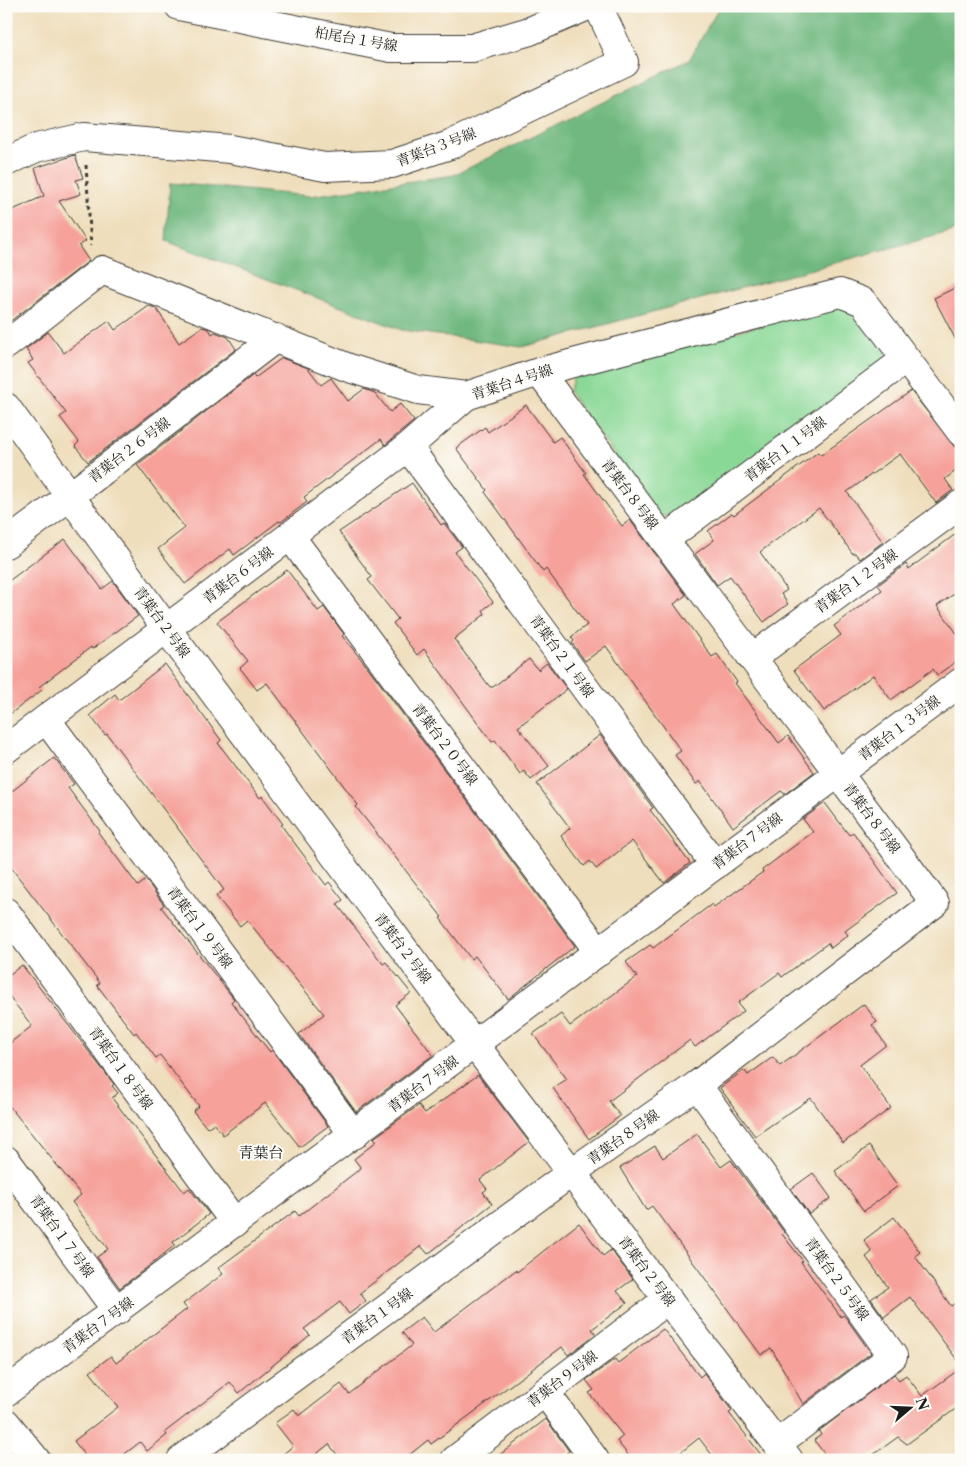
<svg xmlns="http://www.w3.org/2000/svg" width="967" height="1466" viewBox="0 0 967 1466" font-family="'Libre Caslon Text','Noto Serif JP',serif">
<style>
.green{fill:#8ad896;stroke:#537a59}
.forest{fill:#6fb87f;stroke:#466a4e}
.building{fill:#f6a29b}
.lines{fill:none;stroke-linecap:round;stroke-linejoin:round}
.minor-casing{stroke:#3c3934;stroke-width:30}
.tertiary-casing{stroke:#3c3934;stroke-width:30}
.path{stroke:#3c3934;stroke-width:3;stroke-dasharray:4 4;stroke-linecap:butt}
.minor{stroke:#fff;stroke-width:28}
.tertiary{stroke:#fff;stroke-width:28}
.labels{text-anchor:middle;stroke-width:4;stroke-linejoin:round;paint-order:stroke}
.street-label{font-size:14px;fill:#1c1c1c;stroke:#fdfcf7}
.neighbourhood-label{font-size:15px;fill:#1c1c1c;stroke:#fdfcf7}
</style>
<rect width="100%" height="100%" fill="#fdfcf7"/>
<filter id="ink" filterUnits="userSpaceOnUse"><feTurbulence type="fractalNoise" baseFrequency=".02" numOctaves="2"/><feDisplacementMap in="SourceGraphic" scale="10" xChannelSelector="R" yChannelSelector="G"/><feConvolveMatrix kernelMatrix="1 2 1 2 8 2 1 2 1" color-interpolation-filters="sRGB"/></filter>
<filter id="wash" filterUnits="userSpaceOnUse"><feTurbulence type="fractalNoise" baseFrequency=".0096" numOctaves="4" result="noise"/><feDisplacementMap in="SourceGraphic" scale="20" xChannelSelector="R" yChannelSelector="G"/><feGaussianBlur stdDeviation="1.12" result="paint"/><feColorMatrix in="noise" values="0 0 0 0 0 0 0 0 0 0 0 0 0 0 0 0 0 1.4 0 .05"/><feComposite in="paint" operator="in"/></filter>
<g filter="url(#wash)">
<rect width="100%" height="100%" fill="#efdebc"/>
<path class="green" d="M843,305L861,310L887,347V362L681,516H659L569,392L575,372Z"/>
<path class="forest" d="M720,6H961V229L522,347L402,330L166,241L170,183L310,196L454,175L689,60Z"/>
<g id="blocks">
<g class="building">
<path d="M75,155L83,178L76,180L81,194L59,201L86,241L79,246L89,261L8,323L6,320V213L44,196L35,168Z"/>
<path d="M961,285V350L934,298Z"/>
<path d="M149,306L156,308L179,343L202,327L209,329L212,334L215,332L228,337L236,349L88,462L75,446L79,442L60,417L66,413L28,363L33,360L26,349L48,332L64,353L109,321L115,330Z"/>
<path d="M282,358L308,368L321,385L331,378L348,401L364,389L375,393L390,412L400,404L414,421L385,445L381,439L304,497L307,502L281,522L279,521L234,555L230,549L185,584L158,549L185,528L137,465L253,375L255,378Z"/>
<path d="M911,391L961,455V467L945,479L953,490L936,503L900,454L847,492L883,542L860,559L855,553L853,554L819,508L760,552L787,590L781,594L788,604L764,622L730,576L717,585L695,554L714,540L708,531L732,513L734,515L818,452L821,455Z"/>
<path d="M526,405L553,442L560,437L586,473L584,474L622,526L630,520L686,595L674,604L712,657L717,654L737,682L735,683L779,743L788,736L814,772L785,794L781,791L733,827L700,781L696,784L675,755L681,751L606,646L585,661L572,643L574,641L571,637L587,625L546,569L543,572L485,492L487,490L456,448L485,427L488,432Z"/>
<path d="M412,483L441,525L444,523L462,547L455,552L493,602L483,610L485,614L454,639L490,687H493L529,659L538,670L547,663L567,689L518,727L549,766L531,780L524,771L520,774L495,740L492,742L424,649L417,655L393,623L398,619L368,580L372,577L339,532Z"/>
<path d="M961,530V589L937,606L961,639V658L937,675L933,669L891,700L873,675L824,711L794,670L841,635L834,626L882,590L878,585L906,564L909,569Z"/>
<path d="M65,539L102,589L113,581L138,616L92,649L91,647L39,687L42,690L6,717V583Z"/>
<path d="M287,570L318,611L324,607L344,634L342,636L370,670L575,946L508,999L475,956L471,959L440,918L442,917L356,807L358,805L267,683L257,690L240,668L248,661L217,622Z"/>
<path d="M165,664L221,740L218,743L260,798L262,796L283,824L281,825L326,885L329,882L343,900L337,904L383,964L386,962L411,993L395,1005L433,1055L356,1112L299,1034L324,1014L247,920L240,926L216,896L224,890L107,734L105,735L90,715L115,694L119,700Z"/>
<path d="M600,735L653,808L650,810L690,863L664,883L632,841L596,869L590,861L584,866L561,836L570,828L537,784Z"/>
<path d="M54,758L74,784L68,788L100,831L98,832L138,886L146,880L164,905L161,907L234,999L231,1002L270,1052L272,1050L328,1126L300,1147L265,1103L223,1135L214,1123L207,1128L193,1111L199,1106L160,1055L156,1058L136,1032L134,1034L97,985L100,983L6,861V796Z"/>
<path d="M825,803L849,835L853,832L897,893L845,931L848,935L831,948L828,943L782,977L779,973L738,1003L744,1011L695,1047L690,1040L609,1101L620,1116L589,1139L553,1088L567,1079L533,1034L561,1014L570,1026L637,977L626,962L650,945L653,948L712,904L714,907L763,872L762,870L813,832L803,819Z"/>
<path d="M22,965L114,1084L112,1086L118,1093L112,1098L184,1192L189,1188L209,1214L173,1242L175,1245L153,1263L120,1288L97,1257L108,1249L72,1202L81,1195L6,1102V1046L32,1026L6,992V977Z"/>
<path d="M864,1004L877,1022L872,1025L886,1045L860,1065L891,1108L843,1143L811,1098L755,1136L720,1088L744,1070L748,1075L773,1057L780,1066Z"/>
<path d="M478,1075L529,1142L480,1180L487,1189L483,1192L492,1204L428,1254L421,1246L360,1293L366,1301L349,1314L340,1302L304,1329L310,1335L239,1393L230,1382L165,1432L167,1435L147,1451L140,1442L117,1460H88L74,1441L118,1407L90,1372L111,1356L116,1363L187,1309L183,1304L223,1274L218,1268L295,1211L299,1216L361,1168L354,1159L377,1141L374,1138L419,1105L425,1113Z"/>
<path d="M697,1134L721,1167L731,1160L784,1232L782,1234L803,1261L801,1262L841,1317L843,1315L846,1318L871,1353L803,1404L771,1348L761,1355L652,1206L646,1210L620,1168L655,1146L663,1158Z"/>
<path d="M869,1146L898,1186L864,1211L835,1171Z"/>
<path d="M813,1173L831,1198L809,1214L791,1189Z"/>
<path d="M894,1217L920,1252L915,1256L951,1306L961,1299V1365L910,1297L884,1317L871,1299L888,1287L866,1257L872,1252L864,1240Z"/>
<path d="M579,1223L603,1256L611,1250L633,1279L617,1291L627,1303L592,1329L596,1334L568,1355L562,1347L431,1444L428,1440L403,1460H341L329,1444L309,1460H276L293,1446L275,1423L294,1409L299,1416L341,1384L349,1394L412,1345L402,1332L422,1317L434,1332L516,1270L517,1272Z"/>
<path d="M663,1329L700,1377L704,1373L732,1411L729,1413L765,1460H716L699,1438L671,1460H632L617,1441L623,1436L589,1393L594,1390L586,1380L615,1359L618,1363Z"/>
<path d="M961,1368V1405L907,1444L898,1437L866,1460H829L814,1440L821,1435L819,1431L894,1374L899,1380L906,1375L922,1396Z"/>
<path d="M546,1419L569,1451L559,1460H493Z"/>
</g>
</g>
</g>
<g filter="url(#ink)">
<use href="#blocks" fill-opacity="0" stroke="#3c3934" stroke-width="1"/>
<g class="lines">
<defs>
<g id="minor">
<path d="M6,162L36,148L84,137L230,149L325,167L392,164L450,145L624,62L598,6"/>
<path d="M6,345L102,270L349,368L418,390L466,396L539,372L840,293L863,302L961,432"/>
<path d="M6,407L70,496L276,338"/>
<path d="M408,447L715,865"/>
<path d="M290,536L599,952"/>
<path d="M664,540L906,359"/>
<path d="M6,544L70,496L166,628L475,1045L789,1460"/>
<path d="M752,658L961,504"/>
<path d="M46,719L354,1135"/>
<path d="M6,749L408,447L466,396"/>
<path d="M6,912L235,1223"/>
<path d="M697,1085L893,1356L778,1443"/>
<path d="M6,1160L117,1311"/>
<path d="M6,1392L961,682"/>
<path d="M545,1392L595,1460"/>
<path d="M181,1460L572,1172L697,1085L935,903L539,372"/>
<path d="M455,1460L668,1299"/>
</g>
<g id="tertiary">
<path d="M179,6L391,48H472L530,31L588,6"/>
<path d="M6,1423L36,1460"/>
</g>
</defs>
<use href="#minor" class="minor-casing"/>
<use href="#tertiary" class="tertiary-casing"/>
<path class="path" d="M86,165L91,246"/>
<use href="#minor" class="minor"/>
<use href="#tertiary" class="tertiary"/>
</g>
</g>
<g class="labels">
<g class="street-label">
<text transform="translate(356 39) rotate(10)" y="5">柏尾台１号線</text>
<text transform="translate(436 147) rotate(-21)" y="5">青葉台３号線</text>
<text transform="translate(512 382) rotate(-18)" y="5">青葉台４号線</text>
<text transform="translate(785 449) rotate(-37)" y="5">青葉台１１号線</text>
<text transform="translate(129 450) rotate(-37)" y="5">青葉台２６号線</text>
<text transform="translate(630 494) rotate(53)" y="5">青葉台８号線</text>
<text transform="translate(238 575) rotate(-37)" y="5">青葉台６号線</text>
<text transform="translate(856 581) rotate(-36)" y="5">青葉台１２号線</text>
<text transform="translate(162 622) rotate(54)" y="5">青葉台２号線</text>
<text transform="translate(562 656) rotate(54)" y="5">青葉台２１号線</text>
<text transform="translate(899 728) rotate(-37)" y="5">青葉台１３号線</text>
<text transform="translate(445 744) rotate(53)" y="5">青葉台２０号線</text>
<text transform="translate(872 818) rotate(53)" y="5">青葉台８号線</text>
<text transform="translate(747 841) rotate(-37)" y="5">青葉台７号線</text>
<text transform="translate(200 927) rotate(53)" y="5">青葉台１９号線</text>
<text transform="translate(403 948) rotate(53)" y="5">青葉台２号線</text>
<text transform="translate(121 1068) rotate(54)" y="5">青葉台１８号線</text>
<text transform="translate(423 1084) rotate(-37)" y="5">青葉台７号線</text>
<text transform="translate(623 1137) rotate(-35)" y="5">青葉台８号線</text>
<text transform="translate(62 1236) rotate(54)" y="5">青葉台１７号線</text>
<text transform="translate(647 1271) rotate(53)" y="5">青葉台２号線</text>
<text transform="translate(837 1279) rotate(54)" y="5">青葉台２５号線</text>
<text transform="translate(377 1316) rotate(-36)" y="5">青葉台１号線</text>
<text transform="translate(98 1325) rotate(-36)" y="5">青葉台７号線</text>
<text transform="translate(562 1379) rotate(-37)" y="5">青葉台９号線</text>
</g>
<g class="neighbourhood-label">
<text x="261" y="1158">青葉台</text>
</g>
</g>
<rect width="967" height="1466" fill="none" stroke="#fdfcf7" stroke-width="25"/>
<g transform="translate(910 1408) rotate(71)" stroke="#fdfcf7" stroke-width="4" paint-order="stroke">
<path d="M0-4L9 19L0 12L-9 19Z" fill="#1c1c1c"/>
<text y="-8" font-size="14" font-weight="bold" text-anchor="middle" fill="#1c1c1c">N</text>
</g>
</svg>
